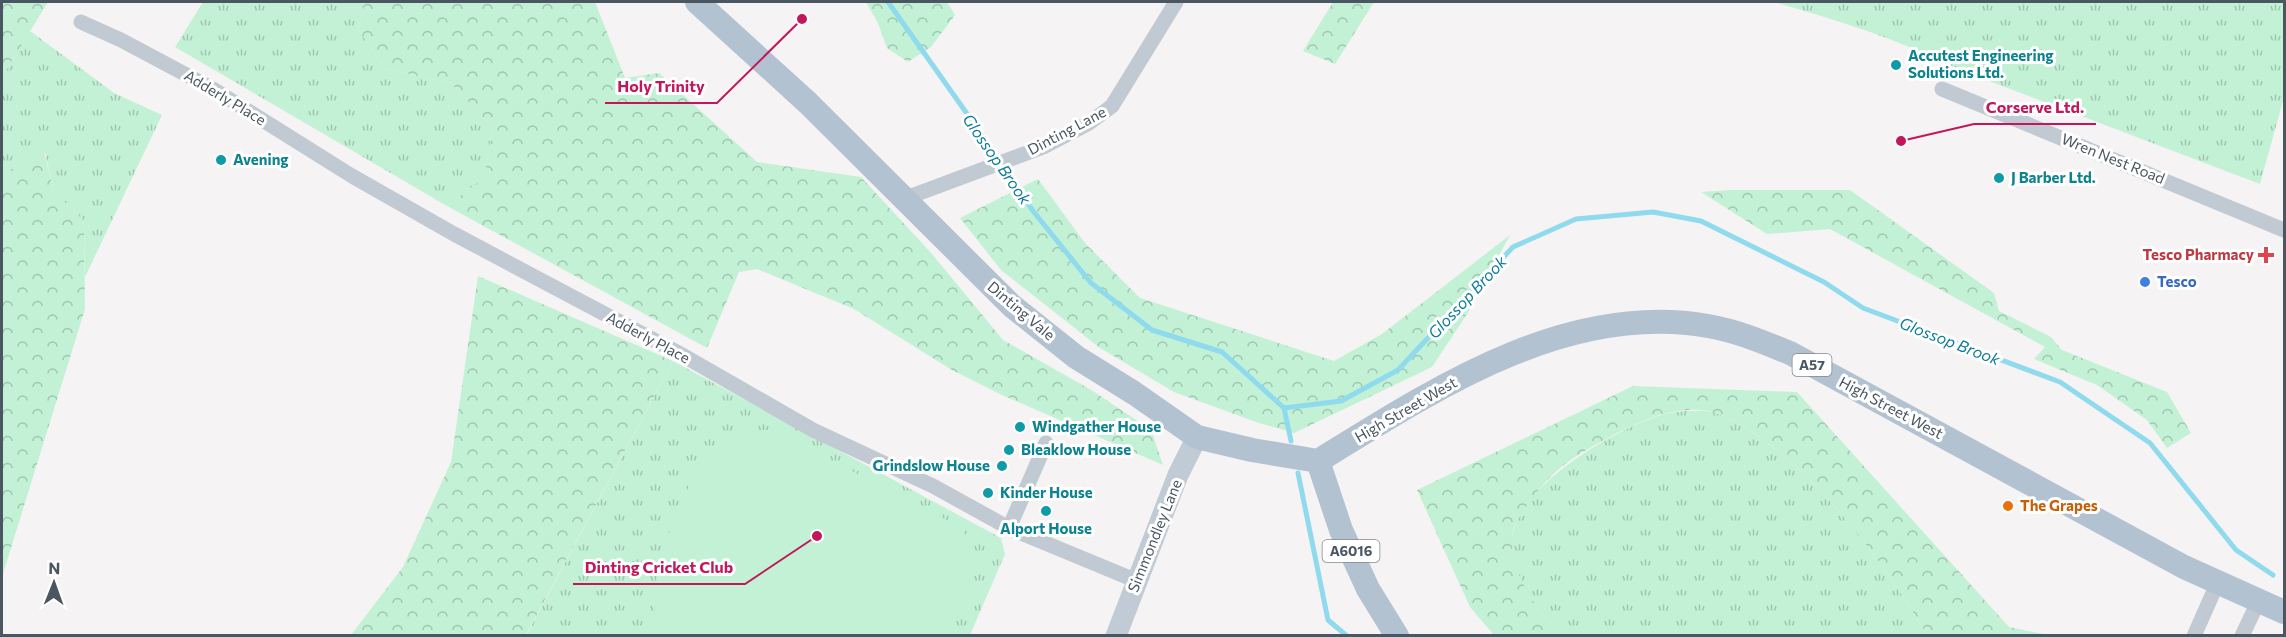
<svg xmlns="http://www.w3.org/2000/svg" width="2286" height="637" viewBox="0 0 2286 637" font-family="Commissioner,sans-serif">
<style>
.grass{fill:url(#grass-tufts)}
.forest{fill:url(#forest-crowns)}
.garden{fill:#c3f1d5}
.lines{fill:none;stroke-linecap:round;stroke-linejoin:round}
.stream{stroke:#90daee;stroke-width:5}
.street{stroke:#c1cad2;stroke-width:15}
.secondary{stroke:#c1cbd6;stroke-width:21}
.primary{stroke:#b3c2d1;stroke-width:24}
.culture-dot{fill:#0f9aa8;stroke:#fff;stroke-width:2}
.health-dot{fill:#e0444e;stroke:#fff;stroke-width:2}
.shop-dot{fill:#3f7fe0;stroke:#fff;stroke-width:2}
.food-dot{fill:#e8710a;stroke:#fff;stroke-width:2}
.labels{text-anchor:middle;stroke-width:6;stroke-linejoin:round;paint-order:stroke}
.shield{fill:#fff;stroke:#808990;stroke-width:1.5}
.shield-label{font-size:14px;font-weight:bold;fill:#4a5661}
.culture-label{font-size:15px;font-weight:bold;fill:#0d838f;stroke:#fff;text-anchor:start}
.street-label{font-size:15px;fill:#4a5661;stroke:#fff}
.health-label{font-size:15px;font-weight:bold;fill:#be3a42;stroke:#fff;text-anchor:end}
.shop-label{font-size:15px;font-weight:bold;fill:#366cbe;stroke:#fff;text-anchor:start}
.food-label{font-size:15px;font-weight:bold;fill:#c56008;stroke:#fff;text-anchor:start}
.water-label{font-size:16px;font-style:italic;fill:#0c7c9b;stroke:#fff}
.leader{fill:none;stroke:#c2185b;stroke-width:2}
.callout-dot{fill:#c2185b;stroke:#fff;stroke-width:2}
.callout-label{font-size:16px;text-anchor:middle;font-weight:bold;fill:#c2185b;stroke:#fff;stroke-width:6;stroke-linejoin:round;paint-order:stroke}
</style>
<defs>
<pattern id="grass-tufts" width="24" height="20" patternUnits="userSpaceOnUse" patternTransform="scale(1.5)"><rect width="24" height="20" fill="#c3f1d5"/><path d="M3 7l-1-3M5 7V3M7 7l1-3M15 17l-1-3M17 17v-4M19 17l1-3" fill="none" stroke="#a0c6b0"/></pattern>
<pattern id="forest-crowns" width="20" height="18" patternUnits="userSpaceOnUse" patternTransform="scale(1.5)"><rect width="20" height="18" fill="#c3f1d5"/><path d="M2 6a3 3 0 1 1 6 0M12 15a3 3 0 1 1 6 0" fill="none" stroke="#a0c6b0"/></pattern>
</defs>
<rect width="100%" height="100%" fill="#f5f3f3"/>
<g class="grass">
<path d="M203,2H365L358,29L385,69L451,83L493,129L484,179L447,206L175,47Z"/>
<path d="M1774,2H2284V97L2260,184L1960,70C1902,40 1837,20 1774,2Z"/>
<path d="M30,31L114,93L162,115L85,277L84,221L54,192L45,152L2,174V77Z"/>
<path d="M673,361L1001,538L1005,554L970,635L526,636Z"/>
<path d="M1685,411C1694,411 1705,410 1713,412C1796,441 1884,561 1927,635H1559C1539,610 1514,581 1512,547C1507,491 1612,431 1658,416C1667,413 1677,412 1685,411Z"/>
</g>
<g class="forest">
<path d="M2,2H48L2,77Z"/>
<path d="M365,2H595L625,78L659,73L757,162L861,177L932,254L1003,340L1093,391L1151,430L1163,465L1002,395L952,370L854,309L757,269L739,272L707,348L447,206L484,178L493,129L451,83L385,69L358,29Z"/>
<path d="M866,2H947L955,15L931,47L908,62L887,48L878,23Z"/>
<path d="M1333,2H1374L1335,64L1303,51Z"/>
<path d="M44,151L54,192L84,221L85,309L2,577V174Z"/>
<path d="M1038,179L1085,243L1140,298L1334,361L1382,334L1510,235L1467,314L1432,367L1294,433L1256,422L1174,392L1100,348L1001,270L960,218Z"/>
<path d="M1732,190H1850L1994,293L1999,311L2051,337L2062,350L2167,392L2191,433L2167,448L2147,420L2097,385L2034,359L2045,347L1830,229L1767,234L1701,192Z"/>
<path d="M478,276L673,361L526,635H351L403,567L451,462Z"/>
<path d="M1633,386L1797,392L2009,627L2048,635H1927C1884,561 1796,441 1713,412C1698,407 1673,411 1659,415C1634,423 1578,452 1559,469C1544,482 1531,498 1521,515C1518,520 1514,525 1513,530C1506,570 1536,607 1559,635H1494L1470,607L1417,490Z"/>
</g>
<path class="garden" d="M737,430H773L962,528C964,533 969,539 971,545C979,575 962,610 947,635H666C662,628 657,618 655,610C652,597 657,578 660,564C672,514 694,463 737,430Z"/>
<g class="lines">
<g class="stream">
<path d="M888,2L975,125L1033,211L1091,283L1152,330L1222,352L1284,408L1341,401L1398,370L1513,247L1576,219L1653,212L1701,221L1824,282L1863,308L2060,382L2150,443L2236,550L2273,575"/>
<path d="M1284,408L1291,441"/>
<path d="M1298,473L1328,620L1347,636"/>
</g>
<g class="street">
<path d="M81,22L121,40L213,89L352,176L454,234L684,356L813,430L933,486L1009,528L1137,581"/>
<path d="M1942,89L2284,230"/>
<path d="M906,198L1043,147L1089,123L1112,106L1176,2"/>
<path d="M1009,528L1046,443"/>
<path d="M2194,636L2217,584"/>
<path d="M2242,636L2258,602"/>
</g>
<path class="secondary" d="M1116,636L1178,475L1197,437"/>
<g class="primary">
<path d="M697,2L808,103L1012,306L1076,357L1134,393L1197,437L1252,450L1318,461"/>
<path d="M1318,461C1433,390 1567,301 1708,326C1737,331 1763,342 1790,353L2184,567L2284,612"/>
<path d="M1318,461L1341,530L1368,589L1397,636"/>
</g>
</g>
<g class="culture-dot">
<circle cx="1896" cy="65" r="6"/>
<circle cx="221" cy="160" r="6"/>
<circle cx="1999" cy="178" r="6"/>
<circle cx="1020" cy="427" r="6"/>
<circle cx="1009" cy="450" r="6"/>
<circle cx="1002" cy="466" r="6"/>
<circle cx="988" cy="493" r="6"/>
<circle cx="1046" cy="511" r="6"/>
</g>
<path class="health-dot" d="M2263 246h6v6h6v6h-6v6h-6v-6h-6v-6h6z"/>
<circle class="shop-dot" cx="2145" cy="282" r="6"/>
<circle class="food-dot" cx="2008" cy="506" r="6"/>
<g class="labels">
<g class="shield">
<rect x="1792.5" y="354" width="39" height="22" rx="4.5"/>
<rect x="1322.5" y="540" width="57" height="22" rx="4.5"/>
</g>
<g class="shield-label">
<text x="1812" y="370">A57</text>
<text x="1351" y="556">A6016</text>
</g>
<g class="culture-label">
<text x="1908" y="61">Accutest Engineering<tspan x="1908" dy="17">Solutions Ltd.</tspan></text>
<text x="233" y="165">Avening</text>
<text x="2011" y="183">J Barber Ltd.</text>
<text x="1032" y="432">Windgather House</text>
<text x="1021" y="455">Bleaklow House</text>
<text x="990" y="471" text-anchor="end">Grindslow House</text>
<text x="1000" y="498">Kinder House</text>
<text x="1046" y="534" text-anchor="middle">Alport House</text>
</g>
<g class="street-label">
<text transform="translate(225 98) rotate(31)" y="5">Adderly Place</text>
<text transform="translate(1067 131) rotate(-28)" y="5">Dinting Lane</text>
<text transform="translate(2113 159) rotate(22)" y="5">Wren Nest Road</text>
<text transform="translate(1021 311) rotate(40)" y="5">Dinting Vale</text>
<text transform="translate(648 338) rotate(28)" y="5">Adderly Place</text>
<text transform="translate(1891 408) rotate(28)" y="5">High Street West</text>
<text transform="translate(1406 410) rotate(-30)" y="5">High Street West</text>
<text transform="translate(1155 536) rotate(-68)" y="5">Simmondley Lane</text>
</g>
<g class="health-label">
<text x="2254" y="260">Tesco Pharmacy</text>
</g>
<g class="shop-label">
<text x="2157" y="287">Tesco</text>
</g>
<g class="food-label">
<text x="2020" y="511">The Grapes</text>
</g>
<g class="water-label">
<text transform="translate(997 159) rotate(55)" y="6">Glossop Brook</text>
<text transform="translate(1467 297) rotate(-47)" y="6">Glossop Brook</text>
<text transform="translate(1950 341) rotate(21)" y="6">Glossop Brook</text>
</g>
</g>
<path class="leader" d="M802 19L717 103H605M1901 141L1974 124H2096M817 536L745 584H573"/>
<g class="callout-dot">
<circle cx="802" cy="19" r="6"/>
<circle cx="1901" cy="141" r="6"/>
<circle cx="817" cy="536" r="6"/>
</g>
<g class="callout-label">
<text x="661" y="92">Holy Trinity</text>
<text x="2035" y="113">Corserve Ltd.</text>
<text x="659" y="573">Dinting Cricket Club</text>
</g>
<rect width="2286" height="637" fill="none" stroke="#4a5661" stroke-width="6"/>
<g transform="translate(54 583) rotate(1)" stroke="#ffffff" stroke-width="4.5" paint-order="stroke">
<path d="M0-4.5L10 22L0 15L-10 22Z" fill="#4a5661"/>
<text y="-9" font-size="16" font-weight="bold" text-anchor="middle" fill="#4a5661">N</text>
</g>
</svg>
